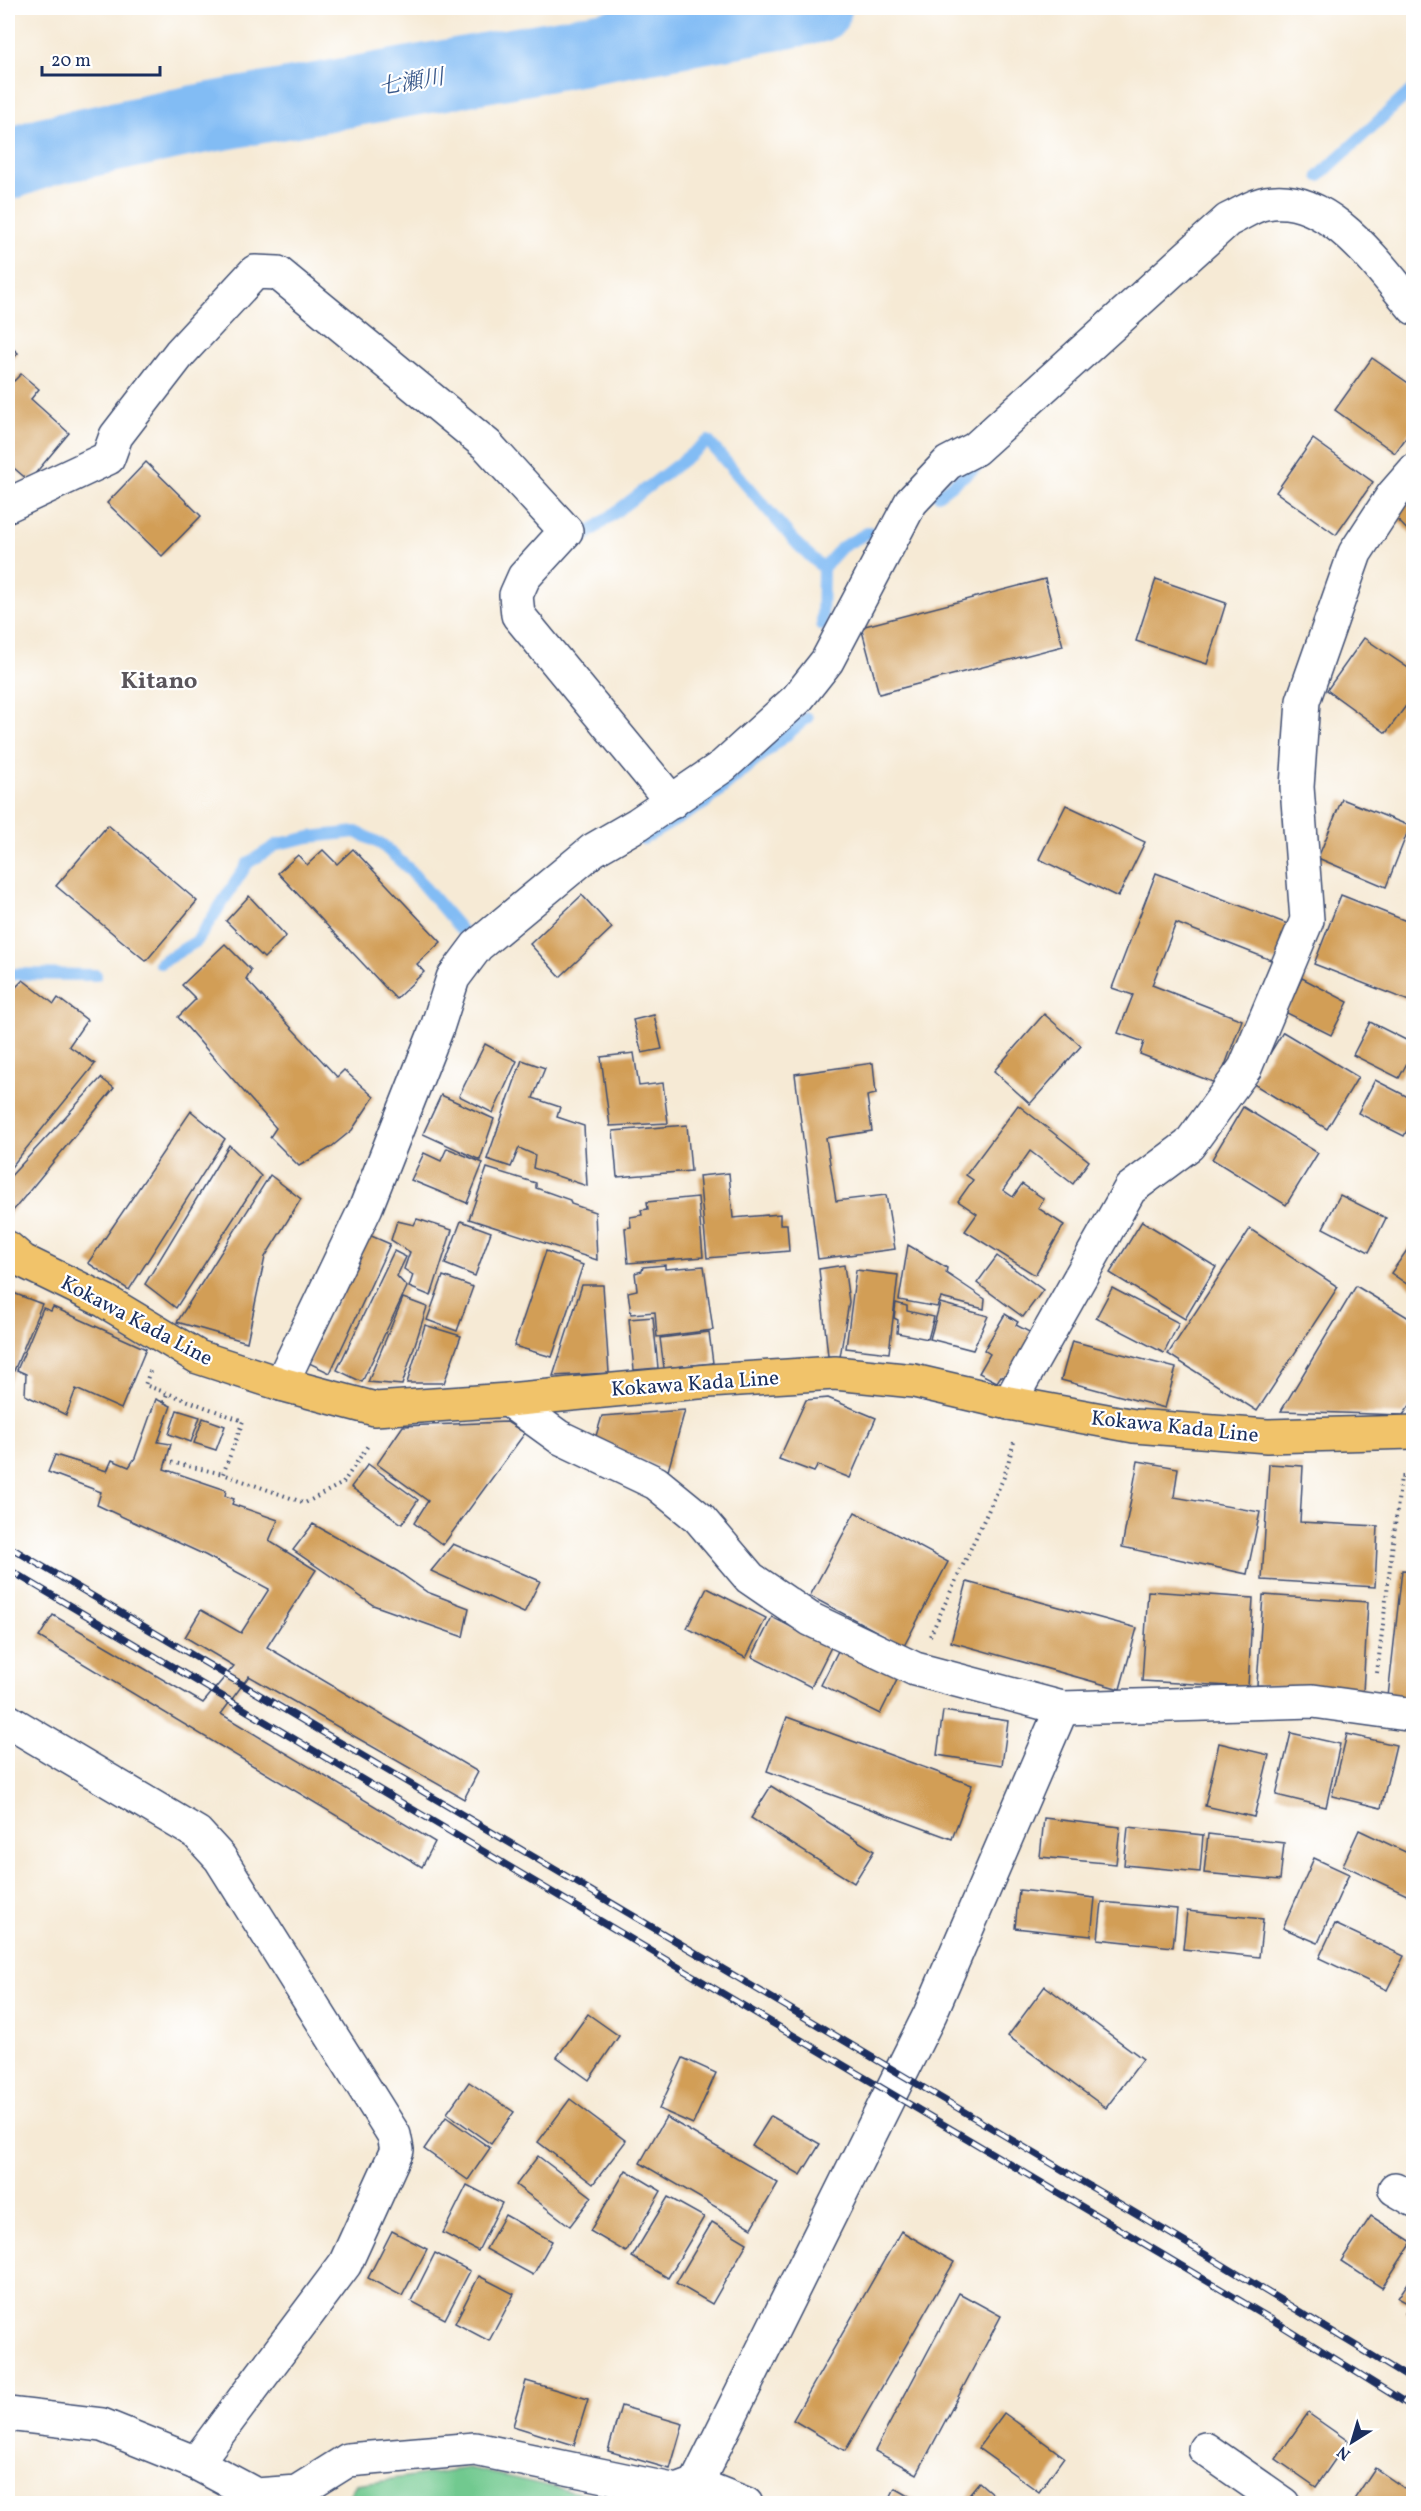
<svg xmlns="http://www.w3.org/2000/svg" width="1421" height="2511" font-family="Vollkorn,'Noto Serif JP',serif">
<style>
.green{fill:#71c98f;stroke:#467c76;stroke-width:1.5}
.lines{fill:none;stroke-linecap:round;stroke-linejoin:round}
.stream{stroke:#82bcf4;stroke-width:12}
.river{stroke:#82bcf4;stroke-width:70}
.building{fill:#d29e57}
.minor-casing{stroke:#3c4b70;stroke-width:36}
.primary-casing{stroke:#3c4b70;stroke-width:36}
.path{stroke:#3c4b70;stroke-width:4;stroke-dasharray:1.5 4.5;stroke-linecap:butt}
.minor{stroke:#fff;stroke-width:33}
.primary{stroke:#f1c36a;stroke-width:33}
.rail-casing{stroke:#1b2f5e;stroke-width:7}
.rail{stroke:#fff;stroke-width:4.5;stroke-dasharray:14;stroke-linecap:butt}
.labels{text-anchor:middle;stroke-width:4.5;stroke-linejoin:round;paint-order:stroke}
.street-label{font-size:21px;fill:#1b2f5e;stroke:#fff}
.water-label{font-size:22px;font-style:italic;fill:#3a598b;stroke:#fff}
.quarter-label{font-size:24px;font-weight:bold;fill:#5b565c;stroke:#fff}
</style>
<rect width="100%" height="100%" fill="#fff"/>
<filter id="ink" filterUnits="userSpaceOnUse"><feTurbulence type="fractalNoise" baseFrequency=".0167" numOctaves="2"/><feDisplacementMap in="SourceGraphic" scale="12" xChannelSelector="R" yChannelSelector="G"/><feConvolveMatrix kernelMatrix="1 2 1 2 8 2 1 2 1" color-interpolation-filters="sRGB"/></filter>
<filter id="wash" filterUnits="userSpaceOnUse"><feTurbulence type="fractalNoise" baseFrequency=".008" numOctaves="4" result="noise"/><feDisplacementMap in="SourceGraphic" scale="24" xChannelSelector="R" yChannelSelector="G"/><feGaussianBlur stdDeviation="1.35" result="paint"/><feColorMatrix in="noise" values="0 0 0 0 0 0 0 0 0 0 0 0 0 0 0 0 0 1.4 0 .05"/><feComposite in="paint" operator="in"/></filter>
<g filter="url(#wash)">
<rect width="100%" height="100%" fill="#f6ead5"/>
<!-- green -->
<path class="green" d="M469,2468L623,2503H345L356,2484Z"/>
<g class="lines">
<!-- stream -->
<g class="stream">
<path d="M1319,176L1414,88"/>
<path d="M938,495L988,458"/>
<path d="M569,548L708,441L798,545L823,568L842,547L869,532"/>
<path d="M822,625L823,568"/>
<path d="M643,839L705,803L807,718"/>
<path d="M160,963L197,941L248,863L278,844L310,837L356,832L381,844L409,869L462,931"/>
<path d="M8,974L96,975"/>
</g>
<!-- river -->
<path class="river" d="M8,165L47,151L195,120L817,8"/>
</g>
<g id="blocks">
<!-- building -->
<g class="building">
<path d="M8,344L18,353L8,365Z"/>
<path d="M1372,358L1414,387V427L1395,453L1335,410Z"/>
<path d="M21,374L39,389L31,399L69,433L29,481L8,463V376L14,381Z"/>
<path d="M1313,439L1373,482L1336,535L1276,492Z"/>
<path d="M146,462L201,516L162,556L107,503Z"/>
<path d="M1414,496V537L1393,515Z"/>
<path d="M1045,579L1063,646L879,694L861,627Z"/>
<path d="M1156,579L1226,603L1207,664L1136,641Z"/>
<path d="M1364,638L1414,672V695L1386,733L1327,690Z"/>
<path d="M1342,799L1410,826L1386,887L1318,858Z"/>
<path d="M1066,805L1145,842L1118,897L1039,859Z"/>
<path d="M108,825L197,901L146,961L56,886Z"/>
<path d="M353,849L441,942L417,964L424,972L396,999L278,873L298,855L307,865L323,850L337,864Z"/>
<path d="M1156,873L1290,925L1276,962L1176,923L1152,985L1242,1020L1218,1084L1140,1054L1144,1042L1118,1033L1133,995L1112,988Z"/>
<path d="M582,895L612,928L560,977L530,944Z"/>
<path d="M1341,895L1414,924V1003L1314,964Z"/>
<path d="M249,896L286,936L264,958L226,921Z"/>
<path d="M225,944L251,970L246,979L337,1077L344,1070L374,1097L352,1130L330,1148L299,1166L270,1137L276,1128L178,1017L196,999L182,985Z"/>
<path d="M1302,978L1348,1002L1331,1035L1285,1012Z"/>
<path d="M23,980L54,1004L58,998L87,1020L69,1046L95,1064L8,1171V981L16,987Z"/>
<path d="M1044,1014L1081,1046L1030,1104L994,1071Z"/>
<path d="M654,1015L662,1049L642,1053L633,1020Z"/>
<path d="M1370,1022L1414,1044V1050L1399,1078L1353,1055Z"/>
<path d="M1283,1032L1358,1077L1327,1129L1252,1083Z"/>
<path d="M485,1044L517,1061L493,1113L459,1096Z"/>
<path d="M634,1053L639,1086L663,1083L668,1123L610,1126L601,1057Z"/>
<path d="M522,1060L545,1068L533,1098L560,1107L557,1117L584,1126L587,1186L533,1168L535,1155L519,1148L511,1167L487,1159Z"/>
<path d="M873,1063L876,1094L867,1096L872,1131L826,1138L836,1201L886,1195L895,1249L818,1259L795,1074Z"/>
<path d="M101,1078L114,1088L8,1217V1179Z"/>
<path d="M1375,1080L1414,1100V1117L1404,1136L1358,1113Z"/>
<path d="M441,1095L494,1119L480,1160L423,1134Z"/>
<path d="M1018,1105L1089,1161L1073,1184L1030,1151L1003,1190L1013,1197L1022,1184L1044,1199L1038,1208L1064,1225L1035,1275L965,1231L977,1214L958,1201L973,1180L966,1175Z"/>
<path d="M1243,1107L1318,1153L1286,1205L1212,1159Z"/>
<path d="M191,1111L225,1139L129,1290L88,1263Z"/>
<path d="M687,1125L691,1171L617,1177L613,1131Z"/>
<path d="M229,1145L261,1176L176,1308L145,1284Z"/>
<path d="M447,1148L483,1163L467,1203L411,1180L424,1153L441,1161Z"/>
<path d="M487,1168L536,1183V1188L570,1200L571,1204L595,1212L597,1260L469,1219Z"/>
<path d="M729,1173L733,1218L780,1214V1224H787L789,1251L707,1258L699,1176Z"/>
<path d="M270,1175L301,1199L265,1257L247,1342L177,1322Z"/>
<path d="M1340,1195L1386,1218L1369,1252L1323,1228Z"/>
<path d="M698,1197L703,1257L628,1263L625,1228L631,1227L630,1217L642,1215L641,1210L648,1209L647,1202Z"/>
<path d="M417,1219L452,1230L431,1296L409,1287L413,1275L404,1269L410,1252L391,1240L397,1221L414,1225Z"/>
<path d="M461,1221L491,1232L475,1276L445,1264Z"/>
<path d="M1142,1221L1216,1267L1185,1319L1110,1273Z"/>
<path d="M1250,1229L1338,1287L1257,1411L1168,1354Z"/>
<path d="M369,1235L390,1244L330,1373L309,1363Z"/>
<path d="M1412,1243L1414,1244V1289L1391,1273Z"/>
<path d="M908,1245L947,1268L946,1273L985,1299L984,1309L941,1298L937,1307L899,1300Z"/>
<path d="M394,1251L406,1257L397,1276L407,1287L362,1382L337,1370Z"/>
<path d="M546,1251L583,1265L552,1357L514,1346Z"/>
<path d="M997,1256L1043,1290L1023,1317L977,1283Z"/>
<path d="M665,1265V1269L704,1266L713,1330L657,1337L655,1312L631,1314L628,1292L637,1290L635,1273L642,1271L643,1267Z"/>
<path d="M844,1265L849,1302L840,1357L828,1356L819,1269Z"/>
<path d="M856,1270L898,1275L889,1353L846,1348Z"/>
<path d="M443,1276L473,1287L457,1331L427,1320Z"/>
<path d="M582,1285H603L609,1373L553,1376Z"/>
<path d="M1356,1286L1414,1321V1400L1403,1415L1281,1411Z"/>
<path d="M1112,1288L1179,1323L1164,1353L1096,1318Z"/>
<path d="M8,1291L42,1304L8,1385Z"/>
<path d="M403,1298L427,1307L402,1385L368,1382Z"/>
<path d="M896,1303L907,1306V1311L934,1317L928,1339L897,1333L898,1320L894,1318Z"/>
<path d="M940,1303L988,1316L973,1350L930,1339Z"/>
<path d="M53,1307L146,1349L121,1409L76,1389L66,1415L25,1395L26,1374L17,1370L43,1308L51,1311Z"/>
<path d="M1005,1314L1018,1322L1016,1325L1035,1335L1010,1380L1001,1376L997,1382L979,1373L990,1354L984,1350Z"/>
<path d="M653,1317L658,1368L634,1370L629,1319Z"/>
<path d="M425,1325L461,1336L444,1383H407Z"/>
<path d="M709,1332L713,1363L664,1368L660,1338Z"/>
<path d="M1072,1341L1176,1368L1165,1408L1061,1380Z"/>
<path d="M828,1398L876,1418L850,1478L818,1465L814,1472L779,1459L806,1400Z"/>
<path d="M156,1399L171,1406L158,1442L171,1444L164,1469L226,1490L225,1496L234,1499L232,1504L278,1520L269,1541L316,1570L267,1647L478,1772L464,1799L249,1676L221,1714L435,1842L422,1867L39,1637L53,1615L203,1703L234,1666L185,1637L201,1610L241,1633L269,1589L205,1555L97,1505L101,1492L48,1472L55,1455L107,1471L112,1460L129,1467L135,1458Z"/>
<path d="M177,1410L200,1417L191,1442L169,1434Z"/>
<path d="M685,1410L668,1471L595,1439L602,1416Z"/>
<path d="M203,1418L225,1426L216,1450L194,1443Z"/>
<path d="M507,1422L525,1433L443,1545L414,1523L428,1501L377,1464L403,1426Z"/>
<path d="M1138,1461L1178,1468L1174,1497L1260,1512L1247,1574L1122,1547Z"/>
<path d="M368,1464L418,1500L402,1524L351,1487Z"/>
<path d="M1269,1464L1303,1466L1300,1522L1378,1526L1375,1587L1262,1580Z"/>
<path d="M855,1512L948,1562L904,1646L810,1596Z"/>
<path d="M313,1524L397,1571L427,1592L469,1608L463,1637L373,1605L293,1550Z"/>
<path d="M453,1544L540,1581L524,1613L431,1571Z"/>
<path d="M1402,1570L1414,1571V1700L1388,1697Z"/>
<path d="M967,1582L1137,1628L1120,1689L951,1642Z"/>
<path d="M707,1588L766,1618L746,1658L687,1628Z"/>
<path d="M1148,1591L1253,1598L1248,1687L1142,1681Z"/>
<path d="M1263,1595L1368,1602L1363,1692L1257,1685Z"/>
<path d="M772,1617L831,1647L811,1687L752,1657Z"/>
<path d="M841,1645L900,1674L880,1714L821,1685Z"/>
<path d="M943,1711L1008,1721L1002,1765L937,1755Z"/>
<path d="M787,1717L972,1785L952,1839L767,1771Z"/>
<path d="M1291,1733L1340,1744L1326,1807L1276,1795Z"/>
<path d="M1347,1734L1396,1745L1381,1808L1332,1796Z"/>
<path d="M1219,1743L1269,1755L1254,1817L1205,1806Z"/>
<path d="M771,1786L874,1851L854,1883L751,1818Z"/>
<path d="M1044,1818L1120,1827L1116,1864L1040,1857Z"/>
<path d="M1128,1827L1203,1835L1200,1872L1124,1865Z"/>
<path d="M1359,1830L1414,1856V1892L1411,1897L1343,1865Z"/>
<path d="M1208,1834L1284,1843L1280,1880L1204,1873Z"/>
<path d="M1314,1858L1349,1874L1318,1943L1283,1928Z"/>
<path d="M1019,1890L1095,1898L1091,1936L1015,1928Z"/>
<path d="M1102,1902L1177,1909L1173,1947L1098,1939Z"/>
<path d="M1187,1911L1263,1919L1259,1957L1183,1949Z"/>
<path d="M1335,1924L1404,1956L1387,1990L1319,1958Z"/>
<path d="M1045,1986L1143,2059L1106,2108L1008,2036Z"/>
<path d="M588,2014L619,2036L589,2080L557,2057Z"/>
<path d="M683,2058L716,2073L693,2124L659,2109Z"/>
<path d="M469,2082L514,2112L491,2144L447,2113Z"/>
<path d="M570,2099L626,2141L593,2184L538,2142Z"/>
<path d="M771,2116L820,2144L801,2175L752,2146Z"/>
<path d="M446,2117L490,2148L468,2180L424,2149Z"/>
<path d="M666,2117L778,2183L752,2228L640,2163Z"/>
<path d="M538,2156L592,2197L570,2226L516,2185Z"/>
<path d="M626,2170L661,2191L626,2252L590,2231Z"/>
<path d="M467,2185L502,2203L478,2251L443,2233Z"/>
<path d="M668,2197L704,2217L668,2278L632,2257Z"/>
<path d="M505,2215L552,2241L533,2275L486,2249Z"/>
<path d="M1371,2216L1412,2242L1382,2288L1341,2261Z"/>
<path d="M712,2222L747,2243L712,2304L676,2283Z"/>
<path d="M392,2231L427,2249L402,2296L368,2278Z"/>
<path d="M901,2231L954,2262L845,2451L793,2420Z"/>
<path d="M435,2253L470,2271L445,2319L411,2301Z"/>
<path d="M1414,2274V2319L1405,2313L1411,2305L1398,2298Z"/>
<path d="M479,2276L514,2294L489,2341L455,2323Z"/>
<path d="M959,2293L1001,2316L917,2474L875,2451Z"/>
<path d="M526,2381L588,2399L574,2445L513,2426Z"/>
<path d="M621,2406L683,2424L670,2469L608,2451Z"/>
<path d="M1004,2413L1064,2457L1039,2492L978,2448Z"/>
<path d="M1308,2413L1348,2441L1316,2487L1276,2459Z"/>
<path d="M1375,2468L1414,2495V2504H1351Z"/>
<path d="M979,2482L1004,2504H961Z"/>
<path d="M895,2488L923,2504H887Z"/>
</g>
</g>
</g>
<g filter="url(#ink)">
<use href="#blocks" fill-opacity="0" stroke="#3c4b70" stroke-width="1.5"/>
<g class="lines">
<!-- minor casing -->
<g class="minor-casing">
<g id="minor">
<path d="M8,505L108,458L116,436L180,353L255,272L278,273L487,445L566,531L524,577L516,595L518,615L672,802"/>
<path d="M281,1384L366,1207L437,1028L453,978L477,946L593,850L638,824L723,766L797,699L827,661L911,502L948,463L975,449L1228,220C1240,215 1253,205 1266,203C1328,191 1379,267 1414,308"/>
<path d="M508,1400L559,1437L656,1483L699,1518L750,1578L810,1619L915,1669L1062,1708L1313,1701L1414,1715"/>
<path d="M1009,1403L1130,1189L1189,1145L1245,1068L1307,920L1297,787L1303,701L1355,553L1393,495L1414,471"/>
<path d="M8,1721L197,1833L220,1858L394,2135L397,2150L345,2264L196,2463"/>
<path d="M1395,2189L1414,2200"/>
<path d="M8,2414L102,2425L196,2463L256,2495L297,2492L348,2460L475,2449L677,2491L696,2484L746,2504"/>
<path d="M1205,2449L1284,2504"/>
<path d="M696,2484L930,2014L1062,1708"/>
</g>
</g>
<!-- primary casing -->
<g class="primary-casing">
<path id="primary" d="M8,1248L23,1261L105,1301L198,1357L281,1384L375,1409L508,1400L709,1381L835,1373L914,1381L1009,1403L1134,1426L1267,1436L1414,1432"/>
</g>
<!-- path -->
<g class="path">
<path d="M150,1371L145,1385L243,1421L223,1474L305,1503L343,1483L369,1444"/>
<path d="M164,1402L167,1394"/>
<path d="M166,1461L223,1474"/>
<path d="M930,1636L1004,1477L1014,1442"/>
<path d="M1377,1673L1401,1477H1414"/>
</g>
<!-- minor -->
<use href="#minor" class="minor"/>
<!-- primary -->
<use href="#primary" class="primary"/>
<!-- rail casing -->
<g class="rail-casing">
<g id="rail">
<path d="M8,1546L1208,2256L1414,2381"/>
<path d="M8,1569L1271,2319L1414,2408"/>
</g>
</g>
<!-- rail -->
<use href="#rail" class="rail"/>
</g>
</g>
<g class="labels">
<!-- street labels -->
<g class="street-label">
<text transform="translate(137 1320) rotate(28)" y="7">Kokawa Kada Line</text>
<text transform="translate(695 1383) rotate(-4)" y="7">Kokawa Kada Line</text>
<text transform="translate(1175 1426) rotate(6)" y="7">Kokawa Kada Line</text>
</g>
<!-- water labels -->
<g class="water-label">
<text transform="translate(411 81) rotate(-10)" y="8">七瀬川</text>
</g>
<!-- quarter labels -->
<g class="quarter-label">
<text x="159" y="688">Kitano</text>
</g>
</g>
<!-- margin -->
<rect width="1421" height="2511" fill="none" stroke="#fff" stroke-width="30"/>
<!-- north arrow -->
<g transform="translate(1352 2442) rotate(217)" stroke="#ffffff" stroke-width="4.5" paint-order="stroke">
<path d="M0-4.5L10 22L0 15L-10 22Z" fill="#1b2f5e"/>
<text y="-9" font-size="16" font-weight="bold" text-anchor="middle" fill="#1b2f5e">N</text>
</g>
<!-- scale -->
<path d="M42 66v9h118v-9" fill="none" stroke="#1b2f5e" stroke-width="3"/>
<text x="51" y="66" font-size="18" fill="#1b2f5e" stroke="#ffffff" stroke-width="4.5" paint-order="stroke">20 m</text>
</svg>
